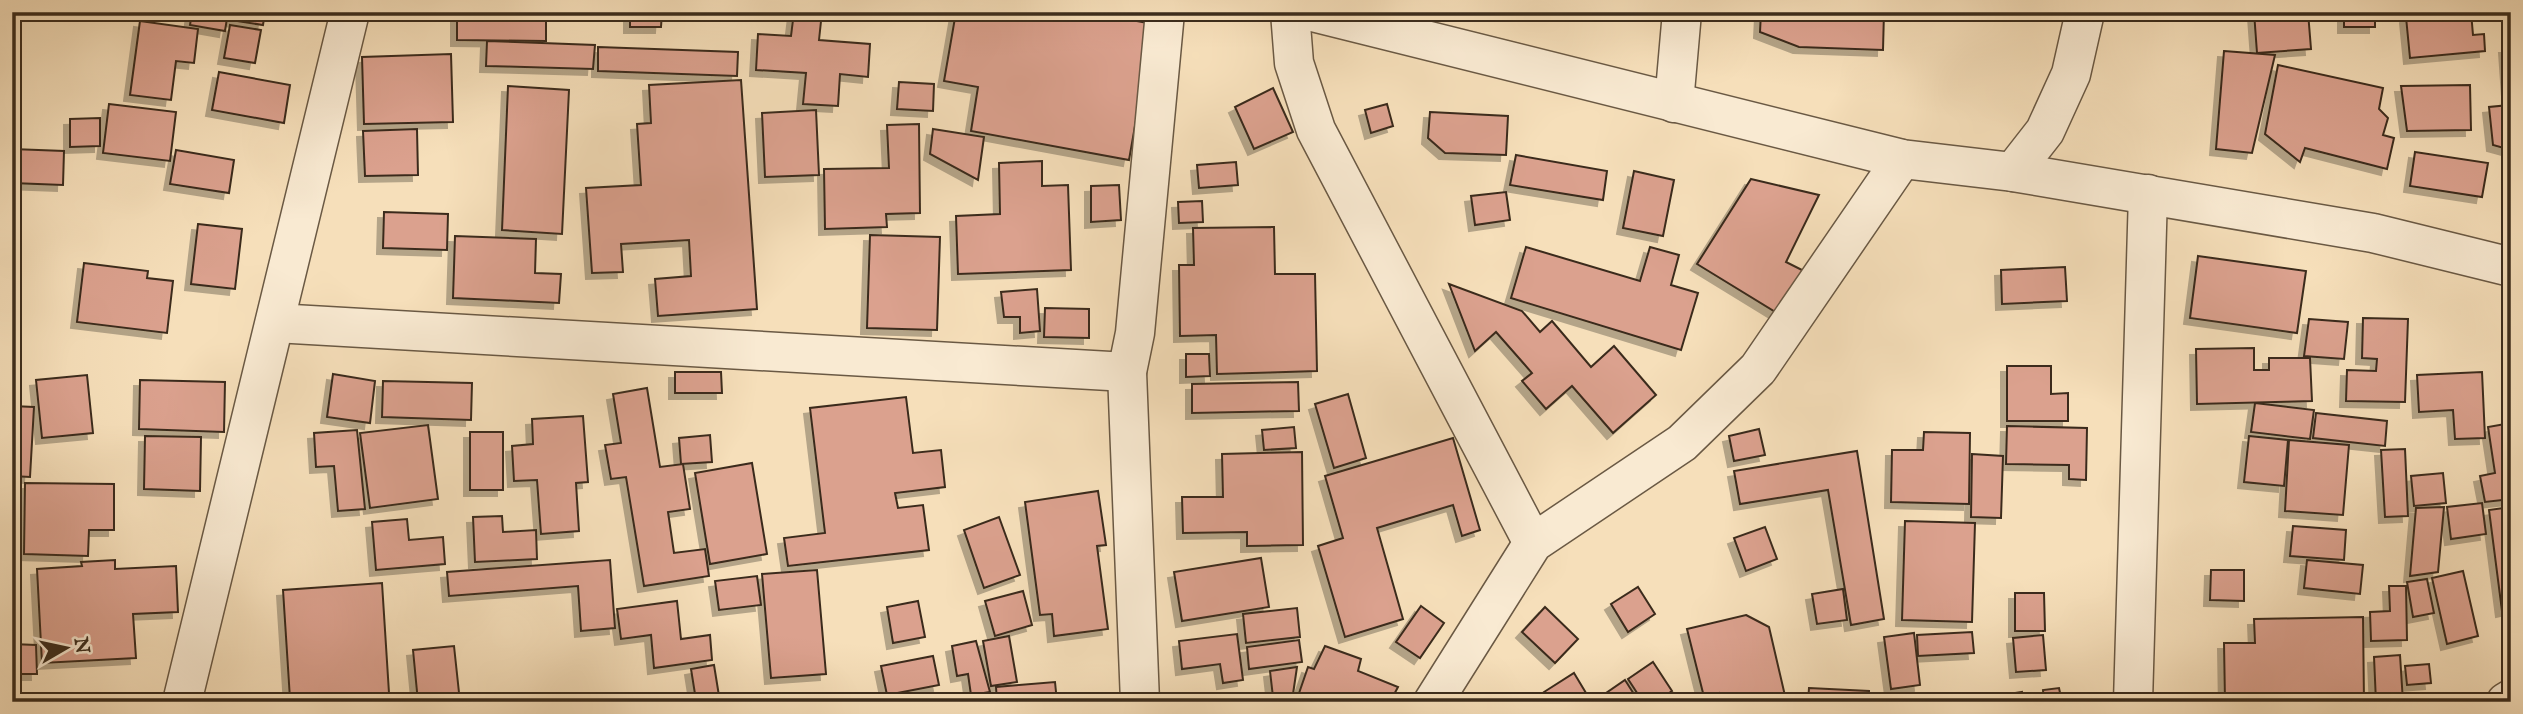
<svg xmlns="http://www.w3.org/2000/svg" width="2523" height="714" font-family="'IM FELL English',serif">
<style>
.building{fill:#dba18e;stroke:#3b2c1c;stroke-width:2;filter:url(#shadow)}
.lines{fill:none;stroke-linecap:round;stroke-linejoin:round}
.minor-casing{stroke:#6a5944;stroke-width:41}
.tertiary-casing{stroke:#6a5944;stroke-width:41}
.minor{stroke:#f9ead2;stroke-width:38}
.tertiary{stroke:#f9ead2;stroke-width:38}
</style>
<defs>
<filter id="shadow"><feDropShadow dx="-6" dy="6" stdDeviation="0" flood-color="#0004"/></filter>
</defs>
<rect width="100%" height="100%" fill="#f6dfba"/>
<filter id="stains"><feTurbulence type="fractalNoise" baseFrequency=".00286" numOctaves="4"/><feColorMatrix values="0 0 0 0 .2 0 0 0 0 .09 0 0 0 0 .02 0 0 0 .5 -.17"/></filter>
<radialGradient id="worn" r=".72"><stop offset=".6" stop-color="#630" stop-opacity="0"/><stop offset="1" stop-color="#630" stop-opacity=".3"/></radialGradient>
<!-- building -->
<g class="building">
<path d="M192,12H228L225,31L190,25Z"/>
<path d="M232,12H265L263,25L230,20Z"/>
<path d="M520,12H546V41L457,40V15L520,17Z"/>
<path d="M630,12H662L661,27H630Z"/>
<path d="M794,12H822L819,40L870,44L868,77L840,74L838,106L803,104L806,73L756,70L758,34L791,36Z"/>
<path d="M956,12H1088L1153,24L1129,160L971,131L978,87L944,81Z"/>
<path d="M1761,12H1884L1883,50L1799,47L1760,32Z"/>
<path d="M2254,12H2308L2311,49L2257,53Z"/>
<rect x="2344" y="12" width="31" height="15"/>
<path d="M2436,12H2471L2473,35L2484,34L2485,51L2410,58L2406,17Z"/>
<path d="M140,21L198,29L194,63L176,61L171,100L130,95Z"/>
<path d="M230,25L261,30L255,63L224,58Z"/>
<path d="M487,41L595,45L593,69L486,66Z"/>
<path d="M598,47L738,52L737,76L598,71Z"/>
<path d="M2505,47H2511V150L2493,145L2489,107L2509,105Z"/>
<path d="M2224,51L2275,55L2252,153L2216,149Z"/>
<path d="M451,54L453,122L364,124L362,57Z"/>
<path d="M2278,65L2383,88L2379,109L2388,118L2383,135L2394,138L2387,169L2305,148L2300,162L2265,134Z"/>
<path d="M219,72L290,85L284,123L212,110Z"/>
<path d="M741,80L757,309L658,316L655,279L691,276L689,240L621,244L623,272L592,273L586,188L641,185L637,124L651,123L649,85Z"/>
<path d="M899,82L934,84L933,111L897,109Z"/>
<path d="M2470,85L2471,130L2407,131L2401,86Z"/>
<path d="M508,86L569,90L562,234L502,230Z"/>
<path d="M1273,88L1293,132L1254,149L1235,107Z"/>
<path d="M109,104L176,112L170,161L103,153Z"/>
<path d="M1387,104L1393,126L1371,133L1365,110Z"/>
<path d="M816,110L819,175L765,177L762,113Z"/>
<path d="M1430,112L1508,116L1506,155L1445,153L1428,138Z"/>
<path d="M100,118V146L70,147V119Z"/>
<path d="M919,124L920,213L886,214L887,227L825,229L824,169L889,168L887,125Z"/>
<path d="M417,129L418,175L365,176L363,131Z"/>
<path d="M933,129L984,137L978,180L930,154Z"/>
<path d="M12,149L64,151L63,185L12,183Z"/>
<path d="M176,150L234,160L229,193L170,184Z"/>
<path d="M2415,152L2488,163L2482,197L2410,186Z"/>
<path d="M1516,155L1607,171L1603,200L1510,185Z"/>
<path d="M1042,161V186L1068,185L1071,270L958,274L956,216L1000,214L999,163Z"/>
<path d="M1236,162L1238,185L1199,188L1197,165Z"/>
<path d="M1634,171L1674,180L1663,236L1623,228Z"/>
<path d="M1751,179L1819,195L1786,262L1804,271L1782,316L1697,264Z"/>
<path d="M1119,185L1121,220L1091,222V186Z"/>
<path d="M1506,192L1510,220L1475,225L1471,196Z"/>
<path d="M1202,201L1203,222L1179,223L1178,202Z"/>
<path d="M384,212L448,214L447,250L383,248Z"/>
<path d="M198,224L242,229L235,289L191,284Z"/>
<path d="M1274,227L1275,274H1315L1317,371L1217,374L1216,335L1180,336L1179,265H1194L1193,228Z"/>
<path d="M870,235L940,237L937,330L867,328Z"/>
<path d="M455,236L536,239L535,273L561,274L559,303L453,298Z"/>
<path d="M1526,247L1640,281L1650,247L1679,255L1671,285L1698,293L1681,350L1511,298Z"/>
<path d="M2198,256L2306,271L2297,333L2190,318Z"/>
<path d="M84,263L148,271L147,278L173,281L167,333L77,322Z"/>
<path d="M2065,267L2067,301L2002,304L2001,270Z"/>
<path d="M1449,284L1522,311L1540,332L1552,321L1591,367L1614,346L1656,395L1613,433L1572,386L1546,409L1522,381L1532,373L1496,332L1475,351Z"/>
<path d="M1037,289L1040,331L1020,333V317H1004L1001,292Z"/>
<path d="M1045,308L1089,309V338L1044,337Z"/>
<path d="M2363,318L2408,319L2405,402L2346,401L2347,370L2376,371L2377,359L2362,358Z"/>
<path d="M2309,319L2348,322L2344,359L2304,356Z"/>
<path d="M2254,348V370H2269V358H2310L2312,401L2197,404L2196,349Z"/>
<path d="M1186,354H1209L1210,376L1186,377Z"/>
<path d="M2007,366H2051V394L2068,393V421H2007Z"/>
<path d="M675,372H721L722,393H675Z"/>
<path d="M2482,372L2485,438L2455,439L2453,410L2419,412L2417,375Z"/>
<path d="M333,374L375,381L370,423L327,417Z"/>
<path d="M87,375L93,433L42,438L36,380Z"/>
<path d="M140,380L225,382L224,432L139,429Z"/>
<path d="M383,381L472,383L471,420L382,417Z"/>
<path d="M1298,382L1299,411L1192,413V384Z"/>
<path d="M647,388L660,467L683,464L690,509L668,512L674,553L705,549L709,576L644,586L626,477L611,479L605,445L621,443L613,394Z"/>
<path d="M1348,394L1366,458L1334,468L1315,404Z"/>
<path d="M906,397L913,453L941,450L945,487L895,493L898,508L923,505L929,550L788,566L784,538L825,533L810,408Z"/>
<path d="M2255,403L2314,410L2310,439L2251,432Z"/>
<path d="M12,406L34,407L30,477L12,476Z"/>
<path d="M2316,413L2387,421L2385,446L2313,438Z"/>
<path d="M583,416L588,482L576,483L579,531L541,534L537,480L514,481L512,446L533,444L532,419Z"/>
<path d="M2511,423V499L2485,502L2480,476L2495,473L2488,427Z"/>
<path d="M428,425L438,499L370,508L360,433Z"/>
<path d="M2007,426L2087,428L2086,480L2069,479V465L2006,464Z"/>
<path d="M1294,427L1296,448L1264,450L1262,430Z"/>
<path d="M1759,429L1765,455L1734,461L1729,436Z"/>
<path d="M357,430L365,509L338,511L334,466L316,467L314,433Z"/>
<rect x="470" y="432" width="33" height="58"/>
<path d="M1924,432L1970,433L1969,504L1891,502L1892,450H1923Z"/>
<path d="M710,435L712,462L681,464L679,438Z"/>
<path d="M145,436L201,437L200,491L144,489Z"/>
<path d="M2249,436L2288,440L2284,486L2244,482Z"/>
<path d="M1453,438L1480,530L1462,536L1453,505L1377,528L1403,619L1345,637L1318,546L1343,538L1325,476Z"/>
<path d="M2289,440L2349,445L2343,515L2285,511Z"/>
<path d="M2405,449L2408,516L2385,517L2381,450Z"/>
<path d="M1857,451L1884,619L1851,625L1828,490L1740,504L1734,471Z"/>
<path d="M1302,452L1303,545L1247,546V532L1183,533L1182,497H1223L1222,454Z"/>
<path d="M1972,454L2003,456L2001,518L1971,517Z"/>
<path d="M752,463L767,554L710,564L695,473Z"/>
<path d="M2443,473L2446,503L2414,506L2411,476Z"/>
<path d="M25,483L114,484V530H89L88,556L24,554Z"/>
<path d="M1098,491L1106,545L1097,546L1108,629L1054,636L1052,614L1040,615L1025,502Z"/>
<path d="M2482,503L2486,534L2451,539L2447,507Z"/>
<path d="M2444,507L2438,572L2410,576L2416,508Z"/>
<path d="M2511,507V609L2502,611L2489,510Z"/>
<path d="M502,516L503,532L536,530L537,559L475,562L473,517Z"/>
<path d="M999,517L1020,575L984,588L964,530Z"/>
<path d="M407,519L409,540L443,537L445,564L376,570L372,522Z"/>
<path d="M1905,521L1975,523L1972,622L1902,620Z"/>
<path d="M2293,526L2346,530L2344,560L2290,556Z"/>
<path d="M1765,527L1777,559L1746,571L1734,538Z"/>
<path d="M1261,558L1269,607L1182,621L1174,572Z"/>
<path d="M115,560V569L176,566L178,612L133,614L136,658L42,663L37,569L82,566L81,562Z"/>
<path d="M610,560L615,628L581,631L578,586L449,596L447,572Z"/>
<path d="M2307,560L2363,565L2360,594L2304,588Z"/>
<path d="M817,570L826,674L771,678L762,574Z"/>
<path d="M2211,570H2244V601L2210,600Z"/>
<path d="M2463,571L2478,636L2447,644L2432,578Z"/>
<path d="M757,576L761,605L719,610L715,581Z"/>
<path d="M2427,579L2434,613L2413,617L2407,582Z"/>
<path d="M382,583L389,693L290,699L283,590Z"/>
<path d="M2389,586H2406L2407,640L2371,641L2370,612L2390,611Z"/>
<path d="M1638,587L1655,614L1628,632L1611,604Z"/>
<path d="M1843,589L1847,620L1817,624L1812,594Z"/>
<path d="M1023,591L1032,625L995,636L985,601Z"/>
<path d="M2015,593H2044L2045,631H2015Z"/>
<path d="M677,601L681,639L710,635L712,660L654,668L651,635L621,639L617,609Z"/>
<path d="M918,601L925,637L893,643L887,607Z"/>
<path d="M1421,606L1444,623L1420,658L1396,642Z"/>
<path d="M1545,607L1578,639L1555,663L1522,632Z"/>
<path d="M1297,608L1300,637L1246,643L1243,614Z"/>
<path d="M1746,615L1769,627L1786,700L1721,702L1719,693L1704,697L1687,629Z"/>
<path d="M2363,617L2364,702H2225L2224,643H2255L2254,619Z"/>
<path d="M1972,632L1974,653L1918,656L1917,635Z"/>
<path d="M1914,633L1920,685L1891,689L1884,637Z"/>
<path d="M1237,634L1243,680L1223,683L1220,664L1182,669L1179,641Z"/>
<path d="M2043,635L2046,670L2016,672L2013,638Z"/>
<path d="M1009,636L1017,682L991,686L983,641Z"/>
<path d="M1299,640L1302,662L1249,669L1247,647Z"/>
<path d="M976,641L990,692L971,695L968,674L957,676L952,646Z"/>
<path d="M12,644L36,645L37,674H12Z"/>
<path d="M454,646L460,702H418L413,650Z"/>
<path d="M1325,646L1361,659L1358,671L1398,687L1390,702H1296L1308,667L1314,669Z"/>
<path d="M2400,655L2403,702H2376L2374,657Z"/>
<path d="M933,656L939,685L887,695L881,666Z"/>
<path d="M1653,662L1672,691L1656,702H1643L1628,679Z"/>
<path d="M2429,664L2431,683L2407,685L2405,666Z"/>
<path d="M714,665L720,702H664V699L695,694L691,669Z"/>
<path d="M1297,667L1293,694L1273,697L1270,671Z"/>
<path d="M1574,673L1589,698L1583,702H1549L1544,692Z"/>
<path d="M1625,680L1639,702H1593Z"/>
<path d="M1055,682L1057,702H997L996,687Z"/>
<path d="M1809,688L1869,691V702H1808Z"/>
<path d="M2059,688L2062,702H2044L2043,690Z"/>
<path d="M2022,692L2023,702H1977V699Z"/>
<path d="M409,694L410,702H348Z"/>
</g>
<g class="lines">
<!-- minor casing -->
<g class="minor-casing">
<g id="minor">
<path d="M1290,12L1294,63L1316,130L1533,543"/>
<path d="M1674,103L1682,12"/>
<path d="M2013,172L2045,131L2071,74L2085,12"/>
<path d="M275,323L1127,372"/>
<path d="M182,702L350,12"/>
<path d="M1140,702L1127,372L1135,333L1165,12"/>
<path d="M1433,702L1533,543L1682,443L1758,369L1902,159"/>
<path d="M2133,702L2148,194"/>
<path d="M2506,702L2511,699"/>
</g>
</g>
<!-- tertiary casing -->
<g class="tertiary-casing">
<path id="tertiary" d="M1313,12L1902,159L2013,172L2373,233L2511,267"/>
</g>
<!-- minor -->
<use href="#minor" class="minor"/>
<!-- tertiary -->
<use href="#tertiary" class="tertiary"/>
</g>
<!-- margin -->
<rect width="2523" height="714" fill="none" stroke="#f6dfba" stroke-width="42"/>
<rect x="14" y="14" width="2495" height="686" fill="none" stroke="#3b2c1c" stroke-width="3.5"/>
<rect x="21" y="21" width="2481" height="672" fill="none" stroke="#3b2c1c" stroke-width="2"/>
<!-- north arrow -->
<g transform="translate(66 648) rotate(81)" stroke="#f9ead2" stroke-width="5" paint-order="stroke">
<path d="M0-5L12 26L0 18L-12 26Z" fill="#3b2c1c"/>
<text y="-10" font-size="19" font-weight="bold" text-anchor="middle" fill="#3b2c1c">N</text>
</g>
<rect width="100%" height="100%" filter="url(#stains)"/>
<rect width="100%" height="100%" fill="url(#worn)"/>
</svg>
